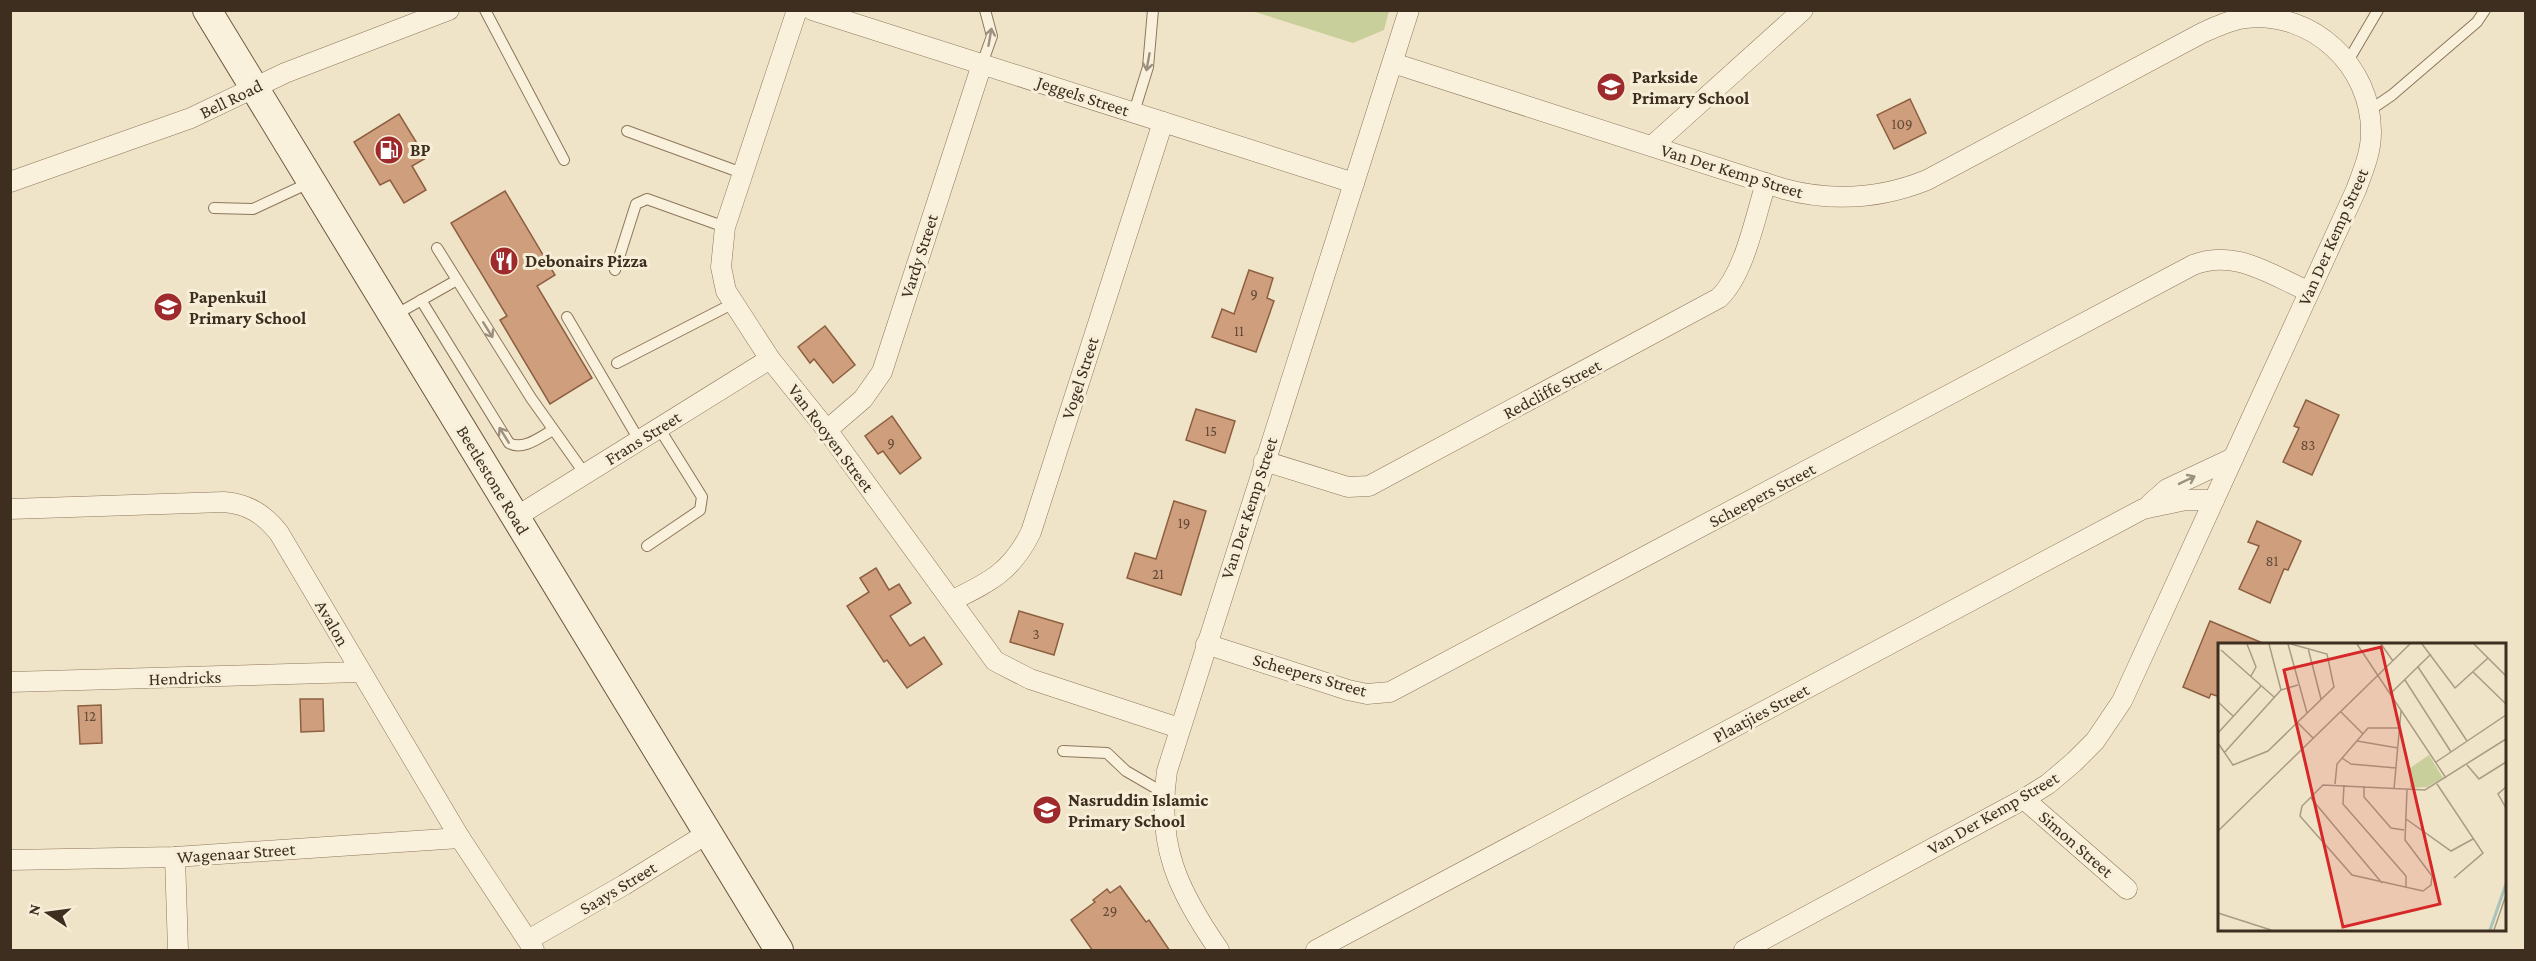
<svg xmlns="http://www.w3.org/2000/svg" width="2536" height="961" font-family="'Crimson Pro',serif">
<style>
.green{fill:#c9cf9b}
.building{fill:#cf9f7d;stroke:#8d5f41;stroke-width:1.5}
.lines{fill:none;stroke-linecap:round;stroke-linejoin:round}
.lane-casing{stroke:#8d765c;stroke-width:12}
.street-casing{stroke:#8d765c;stroke-width:21}
.secondary-casing{stroke:#6f573f;stroke-width:30}
.lane{stroke:#faf1dc;stroke-width:10}
.street{stroke:#faf1dc;stroke-width:20}
.secondary{stroke:#faf1dc;stroke-width:28}
.oneway{stroke:#9c907e}
.labels{text-anchor:middle;stroke-width:6;stroke-linejoin:round;paint-order:stroke}
.number-label{font-size:15px;fill:#624a37}
.poi-label{font-size:18px;font-weight:bold;fill:#3d2e20;stroke:#f7eed8;text-anchor:start}
.street-label{font-size:18px;fill:#3d2e20;stroke:#f7eed8}
.inset-river{fill:none;stroke:#a9c4bc;stroke-width:3}
.inset-road{fill:none;stroke:#a89b85;stroke-width:1.5}
.view{fill:#d62828;fill-opacity:0.15;stroke:#d62828;stroke-width:3}
.inset-edge{fill:none;stroke:#3d2e20;stroke-width:3}
</style>
<rect width="100%" height="100%" fill="#f0e4c8"/>
<!-- green -->
<path class="green" d="M1252,11L1389,10V11L1384,30L1353,43Z"/>
<!-- building -->
<g class="building">
<path d="M1910,99L1926,133L1894,149L1877,115Z"/>
<path d="M399,114L426,158L412,166L426,190L404,203L390,180L380,185L354,142Z"/>
<path d="M505,191L555,275L537,286L592,378L550,404L500,320L507,316L451,223Z"/>
<path d="M1249,270L1273,278L1267,298L1274,301L1256,352L1212,337L1222,309L1234,314Z"/>
<path d="M825,326L855,365L833,383L814,359L810,363L798,347Z"/>
<path d="M2306,400L2339,415L2312,475L2283,462L2299,428L2294,426Z"/>
<path d="M1196,409L1235,421L1225,453L1186,440Z"/>
<path d="M892,416L921,458L900,474L883,451L878,454L865,436Z"/>
<path d="M1174,501L1206,511L1181,595L1127,578L1135,553L1156,559Z"/>
<path d="M2257,521L2301,541L2288,570L2284,569L2270,603L2239,589L2259,546L2248,542Z"/>
<path d="M876,568L889,590L899,584L911,603L890,616L910,646L924,637L942,664L907,688L887,660L884,662L847,606L869,592L860,578Z"/>
<path d="M1019,611L1063,624L1054,655L1010,642Z"/>
<path d="M2210,621L2265,644L2220,645V697L2211,694L2209,698L2183,687Z"/>
<path d="M300,699H323L324,731L301,732Z"/>
<path d="M101,705L102,743L80,744L78,706Z"/>
<path d="M1120,886L1146,922L1149,920L1170,951H1093L1071,920L1095,902L1093,900L1107,889L1110,893Z"/>
</g>
<g class="lines">
<!-- lane casing -->
<g class="lane-casing">
<g id="lane">
<path d="M485,10L564,160"/>
<path d="M2348,61L2378,10"/>
<path d="M982,64L992,36L985,10"/>
<path d="M2370,110L2392,95L2477,22L2485,10"/>
<path d="M1134,112L1148,67L1153,10"/>
<path d="M627,131L742,173"/>
<path d="M214,208L253,209L311,182"/>
<path d="M437,248L531,398L585,474"/>
<path d="M615,270L636,204L647,199L725,227"/>
<path d="M421,300L509,443C523,451 540,437 553,430"/>
<path d="M395,315L457,280"/>
<path d="M567,317L639,440"/>
<path d="M617,363L734,303"/>
<path d="M647,546L700,510L702,497L659,428"/>
<path d="M1063,751L1107,753L1126,771L1164,793"/>
</g>
</g>
<!-- street casing -->
<g class="street-casing">
<g id="street">
<path d="M797,10L725,227L721,267L726,291L770,359L827,430L995,661L1030,679L1179,728"/>
<path d="M812,10L1354,183"/>
<path d="M1393,63L1784,189C1833,202 1880,199 1927,180L2202,33C2215,27 2230,20 2245,18C2312,10 2372,66 2371,133C2371,153 2363,171 2356,190L2133,677L2122,701L2095,741L2074,762L2048,784L2024,799L1744,950"/>
<path d="M1652,146L1803,10"/>
<path d="M10,182L191,118L285,73L449,10"/>
<path d="M827,430L863,399L882,372L982,64"/>
<path d="M1264,461L1348,487L1369,486L1719,298C1745,273 1755,217 1766,183"/>
<path d="M2150,504L2167,489L2233,458"/>
<path d="M10,509L224,502C248,504 264,514 279,533L460,838L534,950"/>
<path d="M516,517L770,359"/>
<path d="M953,600C990,582 1012,571 1031,532L1163,122"/>
<path d="M1206,644L1348,690L1367,694L1390,692L2193,265C2234,248 2271,275 2308,291"/>
<path d="M10,682L360,672"/>
<path d="M2024,799L2127,889"/>
<path d="M175,857L178,950"/>
<path d="M10,860L175,857L460,838"/>
<path d="M528,940L624,885L708,833"/>
<path d="M1219,950C1178,891 1156,845 1167,771L1409,10"/>
<path d="M1316,950L2143,509L2186,500H2214"/>
</g>
</g>
<!-- secondary casing -->
<g class="secondary-casing">
<path id="secondary" d="M207,10L779,950"/>
</g>
<!-- lane -->
<use href="#lane" class="lane"/>
<!-- street -->
<use href="#street" class="street"/>
<!-- secondary -->
<use href="#secondary" class="secondary"/>
</g>
<!-- one-way arrows -->
<defs><path id="oneway-shaft" d="M-6 0H5M1.5-3L5.5 0L1.5 3" fill="none" stroke-width="1.6" stroke-linecap="round" stroke-linejoin="round" transform="scale(1.5)"/></defs>
<g class="oneway">
<use href="#oneway-shaft" transform="translate(990 37) rotate(-80)"/>
<use href="#oneway-shaft" transform="translate(1148 62) rotate(100)"/>
<use href="#oneway-shaft" transform="translate(488 330) rotate(58)"/>
<use href="#oneway-shaft" transform="translate(504 435) rotate(-122)"/>
<use href="#oneway-shaft" transform="translate(2187 480) rotate(-26)"/>
</g>
<!-- icons -->
<defs>
<g id="school-disc" transform="scale(1.5)"><circle r="9.5" fill="#9e2a2b" stroke="#f7eed8"/><path d="M0-5L7-2L0 1L-7-2ZM-4 1L0 2.5L4 1V4Q0 6-4 4Z" fill="#fff"/></g>
<g id="fuel-disc" transform="scale(1.5)"><circle r="9.5" fill="#9e2a2b" stroke="#f7eed8"/><path d="M-5.5-6h7V0h2V4h1.3V-2.5L3-4.5l.8-.8L6-3V5H2.5V1h-1V6h-7ZM-4.2-4.7v3.2H.2V-4.7Z" fill="#fff"/></g>
<g id="restaurant-disc" transform="scale(1.5)"><circle r="9.5" fill="#9e2a2b" stroke="#f7eed8"/><path d="M-5-6h1v4h1v-4h1v4h1v-4h1v5L-1.5 .5V6h-2V.5L-5-1ZM5-6V6H3V1.5H1.5Q1.5-4 5-6Z" fill="#fff"/></g>
</defs>
<g fill-rule="evenodd">
<use href="#school-disc" x="1611" y="87"/>
<use href="#fuel-disc" x="389" y="150"/>
<use href="#restaurant-disc" x="504" y="261"/>
<use href="#school-disc" x="168" y="307"/>
<use href="#school-disc" x="1047" y="810"/>
</g>
<g class="labels">
<!-- number labels -->
<g class="number-label">
<text x="1902" y="129">109</text>
<text x="1254" y="299">9</text>
<text x="1239" y="336">11</text>
<text x="1211" y="436">15</text>
<text x="891" y="448">9</text>
<text x="2308" y="450">83</text>
<text x="1184" y="528">19</text>
<text x="2272" y="566">81</text>
<text x="1158" y="579">21</text>
<text x="1036" y="639">3</text>
<text x="90" y="721">12</text>
<text x="1110" y="916">29</text>
</g>
<!-- poi labels -->
<g class="poi-label">
<text x="1632" y="83">Parkside<tspan x="1632" dy="21">Primary School</tspan></text>
<text x="410" y="156">BP</text>
<text x="525" y="267">Debonairs Pizza</text>
<text x="189" y="303">Papenkuil<tspan x="189" dy="21">Primary School</tspan></text>
<text x="1068" y="806">Nasruddin Islamic<tspan x="1068" dy="21">Primary School</tspan></text>
</g>
<!-- street labels -->
<g class="street-label">
<text transform="translate(1083 96) rotate(18)" y="6">Jeggels Street</text>
<text transform="translate(231 99) rotate(-26)" y="6">Bell Road</text>
<text transform="translate(1732 171) rotate(17)" y="6">Van Der Kemp Street</text>
<text transform="translate(2333 237) rotate(-66)" y="6">Van Der Kemp Street</text>
<text transform="translate(919 256) rotate(-72)" y="6">Vardy Street</text>
<text transform="translate(1080 378) rotate(-72)" y="6">Vogel Street</text>
<text transform="translate(1552 389) rotate(-28)" y="6">Redcliffe Street</text>
<text transform="translate(643 438) rotate(-32)" y="6">Frans Street</text>
<text transform="translate(831 438) rotate(53)" y="6">Van Rooyen Street</text>
<text transform="translate(493 480) rotate(59)" y="6">Beetlestone Road</text>
<text transform="translate(1762 495) rotate(-28)" y="6">Scheepers Street</text>
<text transform="translate(1249 508) rotate(-72)" y="6">Van Der Kemp Street</text>
<text transform="translate(332 623) rotate(60)" y="6">Avalon</text>
<text transform="translate(1310 675) rotate(16)" y="6">Scheepers Street</text>
<text transform="translate(185 678) rotate(-2)" y="6">Hendricks</text>
<text transform="translate(1761 713) rotate(-28)" y="6">Plaatjies Street</text>
<text transform="translate(1993 813) rotate(-30)" y="6">Van Der Kemp Street</text>
<text transform="translate(2076 844) rotate(41)" y="6">Simon Street</text>
<text transform="translate(236 853) rotate(-4)" y="6">Wagenaar Street</text>
<text transform="translate(618 888) rotate(-31)" y="6">Saays Street</text>
</g>
</g>
<!-- overview -->
<g transform="translate(2218 643)">
<rect width="288" height="288" fill="#f0e4c8"/>
<path d="M211,112L225,135L209,144L192,145V125Z" fill="#c9cf9b"/>
<path class="inset-river" d="M272,287L288,241"/>
<path class="inset-road" d="M29,1L38,24L33,33M51,1L63,47M70,1L89,70M139,1L228,135M163,1L175,18M204,1L237,45L270,15M256,1L288,33M90,5L103,56M3,7L56,54M200,24L249,98M255,29L288,61M187,37L233,109M173,50L213,11M0,59L15,73M123,69L145,91M80,80L95,95M0,90L43,43M139,98L180,105M0,100L15,122L50,108L116,44L109,11L73,1M6,110L63,47L80,42M124,115L133,121L178,125M218,119L288,72M249,122L261,136L288,119M117,141L119,121L150,85H181M219,141L265,210L236,235M126,142L125,161L188,233V245M146,143V154L173,185L186,187M288,144L280,151L288,165M176,146L183,68M189,147L187,197L214,233L213,242L205,248L134,232L82,173L84,163L105,142L207,147L288,96M92,154L164,240M188,176L233,208L255,196M0,188L192,1M0,270L53,287M276,287L288,252"/>
<path class="view" d="M163,4L222,261L125,284L66,27Z"/>
<rect width="288" height="288" class="inset-edge"/>
</g>
<!-- border -->
<rect width="2536" height="961" fill="none" stroke="#3d2e20" stroke-width="24"/>
<!-- north arrow -->
<g transform="translate(48 913) rotate(283)" stroke="#f7eed8" stroke-width="4.5" paint-order="stroke">
<path d="M0-4.5L10 22L0 15L-10 22Z" fill="#3d2e20"/>
<text y="-9" font-size="16" font-weight="bold" text-anchor="middle" fill="#3d2e20">N</text>
</g>
</svg>
